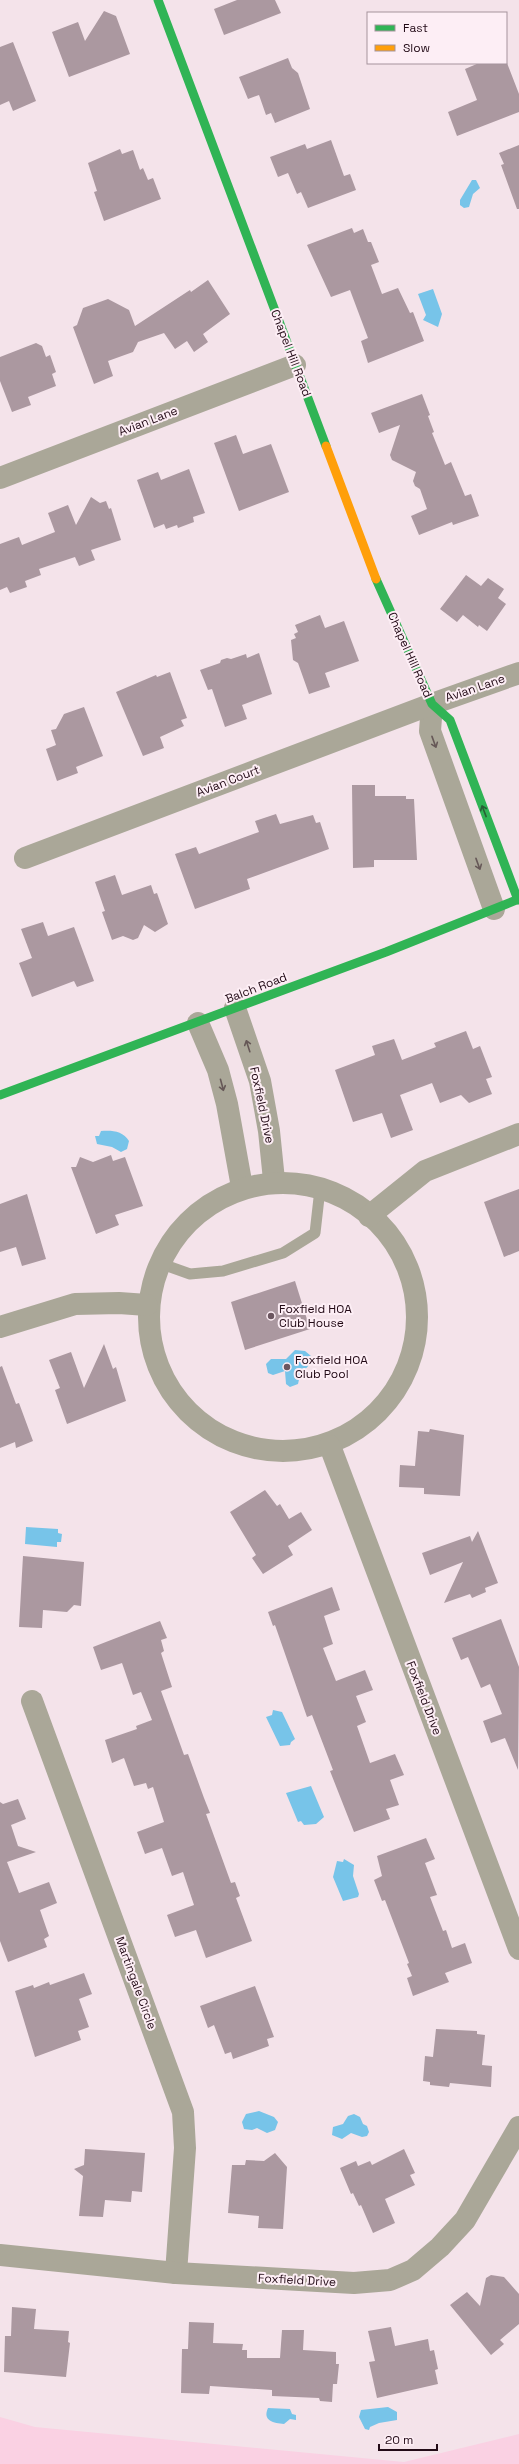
<svg xmlns="http://www.w3.org/2000/svg" width="519" height="2464" font-family="'Space Grotesk',sans-serif">
<style>
.green{fill:#fad1e3}
.water{fill:#77c4e9}
.building{fill:#ab98a0}
.lines{fill:none;stroke-linecap:round;stroke-linejoin:round}
.lane{stroke:#aaa798;stroke-width:11}
.street{stroke:#aaa798;stroke-width:22}
.fast{stroke:#30b455;stroke-width:9}
.slow{stroke:#ff9f0a;stroke-width:9}
.oneway{stroke:#665857}
.oneway2{stroke:#295f36}
.poi-dot{fill:#6c5660;stroke:#fdeef5;stroke-width:1.5}
.labels{text-anchor:middle;stroke-width:4;stroke-linejoin:round;paint-order:stroke}
.street-label{font-size:12px;fill:#220a16;stroke:#fdeef5}
.poi-label{font-size:12px;fill:#220a16;stroke:#fdeef5;text-anchor:start}
</style>
<rect width="100%" height="100%" fill="#f4e3ea"/>
<!-- green -->
<path class="green" d="M0,2417L35,2427L404,2462L519,2434V2464H0Z"/>
<!-- water -->
<g class="water">
<path d="M472,180H476L480,188L473,194L469,207L464,208L460,205V200Z"/>
<path d="M433,289L442,314L438,327L423,320L426,315L418,294Z"/>
<path d="M101,1131C112,1130 123,1131 129,1141L127,1149L121,1152L112,1147L97,1144L95,1136H99Z"/>
<path d="M295,1350L305,1351L311,1356C311,1367 305,1368 300,1375L298,1384L290,1387L286,1384L285,1371L273,1375L268,1373L266,1364L271,1359H286Z"/>
<path d="M26,1527L58,1529V1533L62,1534L61,1542H57V1547L25,1544Z"/>
<path d="M273,1710L282,1712L295,1739L291,1742L290,1745L280,1746L266,1717L272,1715Z"/>
<path d="M311,1786L324,1817L316,1824L304,1825L301,1821L298,1822L286,1793Z"/>
<path d="M344,1859L354,1865L353,1876L359,1894L358,1897L343,1901L333,1877L337,1861L343,1862Z"/>
<path d="M259,2111L274,2117L278,2122L275,2130L267,2133L257,2128L252,2130L244,2129L242,2122L246,2114Z"/>
<path d="M354,2114L360,2117L363,2124L367,2126L369,2132L367,2136L362,2137L351,2133L342,2139L332,2135L333,2127L343,2124L348,2116Z"/>
<path d="M388,2407L397,2412V2420L379,2423L370,2427L369,2430L365,2429L359,2417L361,2410Z"/>
<path d="M268,2408L290,2409L292,2414L296,2415V2420L290,2419L284,2424C274,2423 262,2421 268,2408Z"/>
</g>
<!-- building -->
<g class="building">
<path d="M237,0H275L281,13L224,35L214,9Z"/>
<path d="M104,11L116,16L130,54L69,77L52,32L78,22L85,41Z"/>
<path d="M13,42L36,101L13,111L9,101L0,105V47Z"/>
<path d="M288,58L292,68L298,73L310,109L275,123L271,113L266,115L259,95L248,99L239,77Z"/>
<path d="M479,63H507L519,94V112L457,136L448,112L477,100L465,69Z"/>
<path d="M331,140L344,176L350,174L356,190L308,208L301,192L297,194L288,173L278,177L270,157L305,144L307,149Z"/>
<path d="M519,145V209H517L501,165L504,164L499,153Z"/>
<path d="M120,149L122,154L133,150L140,170L143,168L148,180L153,178L161,199L104,221L94,192L97,191L88,163Z"/>
<path d="M352,228L354,233L363,229L368,242H371L379,262L371,265L382,294L398,288L410,313L413,312L424,341L368,363L361,341L368,338L350,290L331,297L307,245Z"/>
<path d="M208,280L230,314L203,334L208,342L194,352L187,341L175,349L164,333L138,342L133,352L108,361L113,376L94,384L73,327L77,325L83,308L108,299L129,310L135,326L190,290L191,292Z"/>
<path d="M36,343L42,346L46,357L50,355L56,372L52,374L56,386L28,397L31,405L12,412L0,381V357Z"/>
<path d="M422,394L430,415L428,416L434,432L432,433L445,465L451,462L465,496L471,494L479,516L453,525L452,522L419,535L411,516L427,509L420,489L415,486L413,481L416,472L392,460L390,455L400,425L379,433L371,413Z"/>
<path d="M236,435L243,454L271,444L289,492L239,511L214,443Z"/>
<path d="M189,469L205,513L193,517L194,522L178,528L177,525L166,529L164,524L154,528L137,480L158,472L161,480Z"/>
<path d="M91,497L100,503L106,501L109,509L111,508L121,540L91,550L95,560L79,566L75,557L39,569L41,575L25,581L27,587L10,593L7,587L0,590V544L19,537L22,545L55,532L48,513L68,505L76,525Z"/>
<path d="M466,575L481,586L488,578L504,589L498,598L506,604L487,631L479,625L478,627L463,615L457,622L440,609Z"/>
<path d="M320,615L325,628L344,621L359,661L325,673L330,687L309,694L298,663L293,660L291,640L296,638L294,634L298,632L295,625Z"/>
<path d="M259,653L272,694L242,705L247,719L225,727L212,689L208,690L200,670L220,663L221,660L227,658L231,659L246,654L247,658Z"/>
<path d="M170,672L187,718L181,720L184,726L160,737L164,748L143,756L116,692L156,675L157,677Z"/>
<path d="M84,707L103,756L76,767L78,773L57,781L46,749L56,745L51,730L56,729L64,714Z"/>
<path d="M352,785H375V796H406V799H414L417,860H374V867L353,868Z"/>
<path d="M276,814L280,824L313,815L316,823L320,822L329,849L247,879L250,889L195,909L175,854L196,847L199,854L259,832L255,821Z"/>
<path d="M115,875L122,895L151,885L154,894L157,893L168,924L155,932L144,925L138,938L133,940L123,936L112,940L102,912L105,911L95,882Z"/>
<path d="M43,922L48,936L74,927L94,981L77,987L74,981L32,997L19,963L32,958L21,929Z"/>
<path d="M466,1031L473,1049L480,1046L492,1077L486,1079L492,1094L469,1103L461,1095L440,1103L432,1083L400,1095L413,1130L391,1138L382,1113L353,1122L335,1070L375,1055L372,1046L394,1039L402,1060L436,1047L434,1043Z"/>
<path d="M111,1155L113,1161L125,1157L143,1206L115,1215L119,1225L96,1234L71,1167H76L80,1157L93,1162Z"/>
<path d="M519,1189V1251L504,1257L484,1202Z"/>
<path d="M27,1194L46,1259L22,1266L16,1247L0,1252V1204Z"/>
<path d="M295,1281L310,1329L245,1350L231,1302Z"/>
<path d="M104,1344L113,1369L116,1367L126,1401L67,1424L55,1390L60,1388L49,1360L71,1352L84,1388Z"/>
<path d="M2,1366L16,1404L19,1403L33,1441L16,1448L15,1442L0,1448V1367Z"/>
<path d="M430,1429L464,1435L460,1496L424,1494V1488L399,1487L400,1465L415,1466L418,1431L429,1432Z"/>
<path d="M265,1490L277,1506L280,1504L289,1519L301,1512L312,1530L288,1546L293,1555L263,1574L252,1558L256,1555L230,1512Z"/>
<path d="M478,1531L498,1583L485,1588L486,1592L472,1598L470,1594L444,1603L463,1562L430,1575L422,1553L470,1536L472,1542Z"/>
<path d="M23,1556L84,1562L81,1606L74,1605L67,1612L43,1610L42,1628L19,1627Z"/>
<path d="M332,1587L340,1610L324,1616L333,1644L323,1648L336,1681L365,1670L373,1690L356,1696L366,1722L357,1726L370,1763L395,1754L404,1775L390,1780L399,1805L386,1809L390,1819L354,1832L330,1771L333,1770L312,1715L307,1717L275,1625L273,1626L268,1612Z"/>
<path d="M501,1619L519,1667L518,1770L505,1738L491,1743L483,1721L502,1714L490,1684L481,1688L468,1657L461,1660L452,1638Z"/>
<path d="M160,1621L167,1638L161,1640L164,1651L161,1653L172,1687L161,1691L184,1755L188,1754L204,1798L210,1813L206,1814L231,1883L235,1882L240,1896L236,1898L252,1941L206,1958L196,1930L175,1937L167,1915L194,1905L183,1872L172,1876L162,1848L145,1854L137,1832L164,1822L153,1787L148,1789L146,1783L134,1786L124,1758L112,1763L105,1740L137,1729L136,1726L152,1720L141,1692L133,1695L122,1663L101,1670L93,1647Z"/>
<path d="M18,1799L26,1819L11,1825L18,1846L36,1852L7,1862L19,1893L49,1882L57,1903L40,1910L49,1936L44,1939L47,1947L8,1962L0,1941V1802L3,1804Z"/>
<path d="M426,1838L435,1859L425,1863L437,1895L430,1897L443,1931L446,1930L452,1948L465,1943L472,1963L445,1973L449,1982L413,1996L407,1978L412,1976L407,1964L409,1963L385,1900L382,1901L374,1880L382,1876L377,1856Z"/>
<path d="M84,1973L92,1994L79,1999L89,2027L78,2031L81,2040L35,2057L15,1991L33,1985L34,1988L49,1982L50,1985Z"/>
<path d="M255,1986L274,2037L267,2039L269,2046L233,2059L231,2052L225,2054L214,2025L208,2028L200,2006Z"/>
<path d="M436,2029L477,2031V2034L485,2035L482,2065L492,2066L491,2087L450,2083L449,2087L430,2085V2082L423,2081L425,2056L433,2057Z"/>
<path d="M85,2149L145,2153L142,2192L132,2191L131,2202L105,2200L103,2217L79,2216L83,2176L74,2169L84,2165Z"/>
<path d="M404,2149L415,2173L410,2175L415,2185L385,2199L395,2223L373,2233L361,2205L359,2206L353,2193L351,2194L340,2168L356,2161L358,2166L370,2161L372,2165Z"/>
<path d="M275,2153L287,2167L283,2229L258,2228L259,2216L228,2213L232,2165H245L246,2160L264,2161Z"/>
<path d="M491,2275L504,2277L519,2294V2324L500,2340L504,2344L491,2355L450,2305L467,2292L480,2306L486,2278Z"/>
<path d="M12,2307L36,2309L34,2329L69,2331L68,2342L70,2343L66,2377L4,2372L5,2336H11Z"/>
<path d="M189,2322L214,2323L213,2343L243,2344L242,2350H247V2358H280L282,2330H304L303,2350L336,2352V2364H339L337,2384H333L332,2402L320,2401L319,2398L272,2396V2390L210,2386L209,2394L181,2393L182,2349H188Z"/>
<path d="M391,2327L395,2346L428,2339L430,2351L434,2350L438,2369L435,2370L438,2384L377,2398L369,2362L375,2361L368,2331Z"/>
</g>
<g class="lines">
<!-- lane -->
<path class="lane" d="M159,1263L190,1274L223,1271L283,1253L315,1233L320,1189"/>
<!-- street -->
<g class="street">
<path d="M0,478L295,365"/>
<path d="M432,704L430,731L494,909"/>
<path d="M25,858L432,704L519,673"/>
<path d="M235,1008L260,1081L269,1131L274,1180"/>
<path d="M198,1023L218,1070L227,1104L242,1187"/>
<circle cx="283" cy="1317" r="134"/>
<path d="M369,1216L425,1171L519,1134"/>
<path d="M0,1327L75,1304L119,1303L147,1305"/>
<path d="M330,1446L519,1949"/>
<path d="M32,1701L183,2112L185,2148L176,2273"/>
<path d="M0,2255L176,2273L354,2283L390,2280L413,2270L440,2247L465,2220L519,2127"/>
</g>
<!-- fast -->
<g class="fast">
<path d="M158,0L326,446"/>
<path d="M376,579L432,704L450,720L518,900"/>
<path d="M0,1095L386,952L519,899"/>
</g>
<!-- slow -->
<path class="slow" d="M326,446L376,579"/>
</g>
<!-- one-way arrows -->
<defs><path id="oneway-shaft" d="M-6 0H5M1.5-3L5.5 0L1.5 3" fill="none" stroke-width="1.6" stroke-linecap="round" stroke-linejoin="round"/></defs>
<g class="oneway">
<use href="#oneway-shaft" transform="translate(434 742) rotate(70)"/>
<use href="#oneway-shaft" transform="translate(478 864) rotate(70)"/>
<use href="#oneway-shaft" transform="translate(248 1046) rotate(-108)"/>
<use href="#oneway-shaft" transform="translate(222 1085) rotate(75)"/>
</g>
<use class="oneway2" href="#oneway-shaft" transform="translate(484 811) rotate(-111)"/>
<!-- markers -->
<g class="poi-dot">
<circle cx="271" cy="1316" r="4"/>
<circle cx="287" cy="1367" r="4"/>
</g>
<g class="labels">
<!-- street labels -->
<g class="street-label">
<text transform="translate(291 353) rotate(69)" y="4">Chapel Hill Road</text>
<text transform="translate(148 421) rotate(-21)" y="4">Avian Lane</text>
<text transform="translate(410 655) rotate(66)" y="4">Chapel Hill Road</text>
<text transform="translate(475 688) rotate(-19)" y="4">Avian Lane</text>
<text transform="translate(228 781) rotate(-21)" y="4">Avian Court</text>
<text transform="translate(256 988) rotate(-21)" y="4">Balch Road</text>
<text transform="translate(262 1105) rotate(78)" y="4">Foxfield Drive</text>
<text transform="translate(424 1698) rotate(69)" y="4">Foxfield Drive</text>
<text transform="translate(136 1983) rotate(70)" y="4">Martingale Circle</text>
<text transform="translate(297 2280) rotate(3)" y="4">Foxfield Drive</text>
</g>
<!-- poi labels -->
<g class="poi-label">
<text x="279" y="1313">Foxfield HOA<tspan x="279" dy="14">Club House</tspan></text>
<text x="295" y="1364">Foxfield HOA<tspan x="295" dy="14">Club Pool</tspan></text>
</g>
</g>
<!-- legend -->
<rect x="367" y="12" width="140" height="52" fill="#fdeef5" stroke="#a5939c"/>
<rect x="375" y="25" width="20" height="6" fill="#30b455" stroke="#a5939c"/>
<text x="403" y="32" font-size="12" fill="#220a16">Fast</text>
<rect x="375" y="45" width="20" height="6" fill="#ff9f0a" stroke="#a5939c"/>
<text x="403" y="52" font-size="12" fill="#220a16">Slow</text>
<!-- scale -->
<path d="M379 2444v6h58v-6" fill="none" stroke="#220a16" stroke-width="2"/>
<text x="385" y="2444" font-size="12" fill="#220a16" stroke="#fdeef5" stroke-width="3" paint-order="stroke">20 m</text>
</svg>
